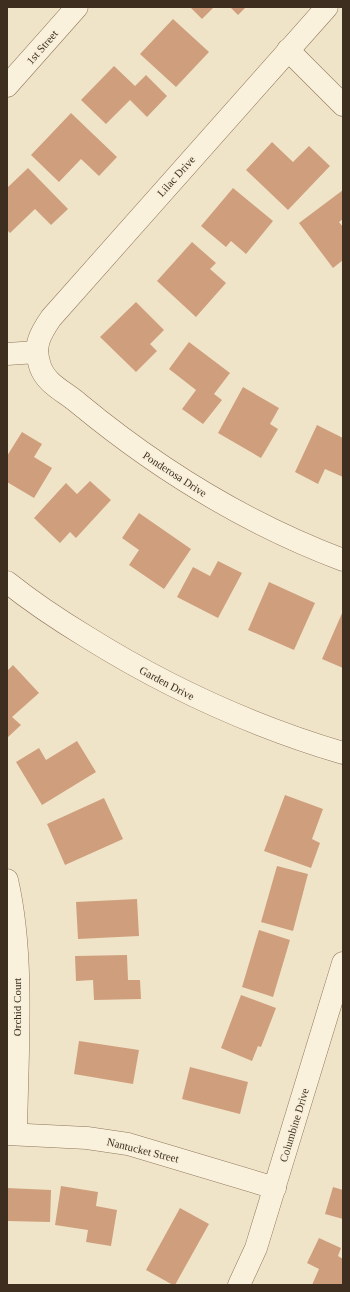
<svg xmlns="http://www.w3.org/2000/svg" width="350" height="1292" font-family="'Times New Roman',serif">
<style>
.building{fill:#cf9f7d}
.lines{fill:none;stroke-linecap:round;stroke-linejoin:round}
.minor-casing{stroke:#8d765c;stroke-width:23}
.minor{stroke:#faf1dc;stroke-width:22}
.labels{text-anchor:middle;stroke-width:3;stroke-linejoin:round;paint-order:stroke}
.street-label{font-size:11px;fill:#3d2e20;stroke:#f7eed8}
</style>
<rect width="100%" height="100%" fill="#f0e4c8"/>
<!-- building -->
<g class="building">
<path d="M190,7H214L202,19Z"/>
<path d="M230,7H246L238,15Z"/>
<path d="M173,19L209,52L176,87L140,54Z"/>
<path d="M114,66L135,86L146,75L167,96L147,117L130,100L106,124L81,100Z"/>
<path d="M71,113L117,157L99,176L81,159L59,182L31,155Z"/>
<path d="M272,142L293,162L309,146L330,166L288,210L246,170Z"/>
<path d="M28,168L68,209L51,225L35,209L10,233L7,230V188Z"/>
<path d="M233,188L273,221L246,254L231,241L226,247L201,226Z"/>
<path d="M343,190V219L339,222L343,227V260L333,268L299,223Z"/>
<path d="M192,242L216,263L210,269L226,283L196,317L157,281Z"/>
<path d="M136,302L164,330L150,344L157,351L136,372L100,337Z"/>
<path d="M189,342L230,373L214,394L222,400L203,424L182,409L196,390L169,369Z"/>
<path d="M243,387L279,408L270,424L278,429L261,458L218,433Z"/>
<path d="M317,425L343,438V477L325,469L318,484L295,472Z"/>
<path d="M22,432L42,444L34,457L52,468L34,498L7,482V456Z"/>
<path d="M90,481L111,500L76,538L70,532L60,543L34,518L66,483L77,494Z"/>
<path d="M139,513L191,549L164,589L129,565L139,550L122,538Z"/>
<path d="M218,561L242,573L218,618L177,597L193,567L210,576Z"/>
<path d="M269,582L315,603L294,650L248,630Z"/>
<path d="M343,611V668L322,659Z"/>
<path d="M13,665L39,693L12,717L21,725L7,738V671Z"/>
<path d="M77,741L96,772L42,805L16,762L39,748L46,760Z"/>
<path d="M285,795L323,809L312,839L320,843L311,868L264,851Z"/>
<path d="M104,798L123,839L65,865L47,824Z"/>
<path d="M277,866L308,874L293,931L261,922Z"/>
<path d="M137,899L139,936L78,939L76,902Z"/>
<path d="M259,930L290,940L273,997L242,987Z"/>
<path d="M127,955L128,980H140L141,999L94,1000L93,980L76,981L75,956Z"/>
<path d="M241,995L276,1008L261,1047L258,1046L252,1061L221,1048Z"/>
<path d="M79,1041L139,1050L133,1084L74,1074Z"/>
<path d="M190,1067L248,1082L240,1114L182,1099Z"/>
<path d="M61,1186L98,1192L96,1206L117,1210L111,1246L86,1242L88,1230L55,1225Z"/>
<path d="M333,1187L343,1190V1219L325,1214Z"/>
<path d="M7,1188L51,1190L50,1222L7,1221Z"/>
<path d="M180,1208L209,1224L175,1285H173L146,1270Z"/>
<path d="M319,1238L341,1248L338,1256L343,1259V1285H312L319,1269L307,1263Z"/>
</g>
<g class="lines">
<!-- minor casing -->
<g class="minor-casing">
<g id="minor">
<path d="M327,7L51,318C40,334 33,346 40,366C46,384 64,391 78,403C159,470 245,523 343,560"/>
<path d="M288,50L343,105"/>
<path d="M7,86L77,7"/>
<path d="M7,354L37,352"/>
<path d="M7,582C32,602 59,620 87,637C167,687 252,726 343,753"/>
<path d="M7,880C25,958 17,1053 16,1134"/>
<path d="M7,1134L87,1138L128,1144L275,1188"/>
<path d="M239,1285L256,1248L343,963"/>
</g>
</g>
<!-- minor -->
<use href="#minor" class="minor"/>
</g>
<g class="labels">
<!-- street labels -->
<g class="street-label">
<text transform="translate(42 47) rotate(-49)" y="4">1st Street</text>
<text transform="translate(176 176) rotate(-48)" y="4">Lilac Drive</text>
<text transform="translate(175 474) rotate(33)" y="4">Ponderosa Drive</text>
<text transform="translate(167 683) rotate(28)" y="4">Garden Drive</text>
<text transform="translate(17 1007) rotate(-90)" y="4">Orchid Court</text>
<text transform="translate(294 1125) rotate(-73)" y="4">Columbine Drive</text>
<text transform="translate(143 1150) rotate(14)" y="4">Nantucket Street</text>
</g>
</g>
<!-- border -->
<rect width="350" height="1292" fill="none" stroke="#3d2e20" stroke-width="16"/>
</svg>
